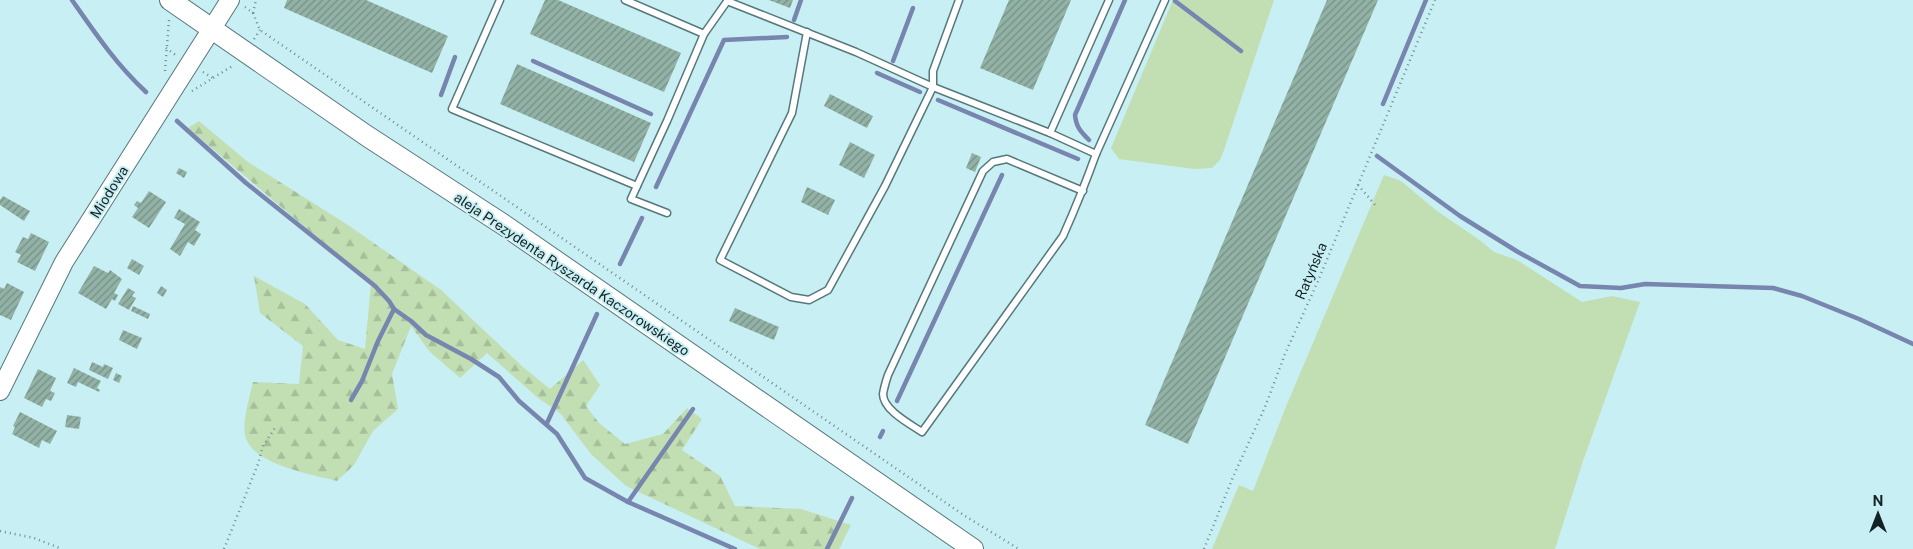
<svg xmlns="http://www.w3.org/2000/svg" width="1913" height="549" font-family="'Public Sans',sans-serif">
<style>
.green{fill:#c1dfb3}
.forest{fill:url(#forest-firs)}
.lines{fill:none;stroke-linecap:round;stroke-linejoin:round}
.stream{stroke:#7785af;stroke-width:4.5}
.building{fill:url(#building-hatch)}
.lane-casing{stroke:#56787c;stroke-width:9}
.secondary-casing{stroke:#56787c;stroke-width:20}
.primary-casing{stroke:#56787c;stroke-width:22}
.path{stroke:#718c8f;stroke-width:2.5;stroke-dasharray:1 4;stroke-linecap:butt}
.lane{stroke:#fff;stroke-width:6}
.secondary{stroke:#fff;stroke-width:18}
.primary{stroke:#fff;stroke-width:20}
.labels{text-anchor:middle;stroke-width:4;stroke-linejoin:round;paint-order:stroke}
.street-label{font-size:14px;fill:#132224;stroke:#c8eff3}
</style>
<defs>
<pattern id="forest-firs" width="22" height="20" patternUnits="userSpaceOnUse" patternTransform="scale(1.25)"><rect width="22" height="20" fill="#c1dfb3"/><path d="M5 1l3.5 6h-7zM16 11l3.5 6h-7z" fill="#a5bf9a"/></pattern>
<pattern id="building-hatch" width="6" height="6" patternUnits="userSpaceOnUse" patternTransform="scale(1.25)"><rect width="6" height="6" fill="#92b2a6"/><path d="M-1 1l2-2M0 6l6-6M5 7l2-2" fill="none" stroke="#769087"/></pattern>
</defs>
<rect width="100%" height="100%" fill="#c8eff3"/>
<!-- green -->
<g class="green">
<path d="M1173,0H1274L1224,150L1220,160L1212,168L1194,169L1119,159L1111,148Z"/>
<path d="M1384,175L1401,181L1437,211L1481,241L1494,252L1517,260L1582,302L1612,296L1640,302L1583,461L1555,549H1212L1239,485L1253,491L1285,409Z"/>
</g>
<!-- forest -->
<path class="forest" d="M199,121L248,162L345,223L441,290L523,367L550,389L583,360L600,385L586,406L599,423L625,444L663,434L687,408L702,419L682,450L720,476L735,506L801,509L851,525L839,549H760L626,486L591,454L560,413L538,398L487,353L460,378L429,351L411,326L392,374L398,409L373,431L354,465L337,481C312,474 251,465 245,435C242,422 250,395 253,382L299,384L303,346L260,313L254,276L305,304L338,340L365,349L371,283L188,128Z"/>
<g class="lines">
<!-- stream -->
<g class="stream">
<path d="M72,0C95,33 116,64 146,92"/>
<path d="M1175,1L1241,51"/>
<path d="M794,20L801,0"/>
<path d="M533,61L651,114"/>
<path d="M893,61L913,8"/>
<path d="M877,73L920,92"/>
<path d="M441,95L455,57"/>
<path d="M938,100L1078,159"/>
<path d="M1383,104L1426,0"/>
<path d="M177,121L246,183L375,286L389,301L394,309L411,321L426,335L471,359L499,377L519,401L557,434L585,478L628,502L735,549"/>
<path d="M1089,140C1081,132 1076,127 1075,115L1125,0"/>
<path d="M1377,156L1460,216L1518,252L1580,286L1621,288L1645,284L1773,288L1802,296L1859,319L1913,344"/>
<path d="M656,187L724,40L787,37"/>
<path d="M620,264L642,218"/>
<path d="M351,400L362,381L378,341L394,309"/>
<path d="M897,401L1002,175"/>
<path d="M547,423L597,314"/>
<path d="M880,437L883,431"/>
<path d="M628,502L693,409"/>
<path d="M827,549L852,498"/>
</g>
</g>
<!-- building -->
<g class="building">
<path d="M287,0H366L448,36L432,73L284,8Z"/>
<path d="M545,0H558L681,53L664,92L530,34Z"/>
<path d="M769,0H793L790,8Z"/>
<path d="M1009,0H1071L1033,90L980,68Z"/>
<path d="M1327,0H1378L1188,444L1145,425Z"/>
<path d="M517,64L651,123L634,162L500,104Z"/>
<path d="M830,94L873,116L867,128L824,106Z"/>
<path d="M850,142L875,155L864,178L839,165Z"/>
<path d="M972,153L981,157L975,172L966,168Z"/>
<path d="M179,168L187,172L184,178L176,173Z"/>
<path d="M807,187L835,200L828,215L801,202Z"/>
<path d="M149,191L166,202L149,228L132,217L138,208L134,205L137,201L141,203Z"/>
<path d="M3,196L30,211L24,221L0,205V200Z"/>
<path d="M179,209L200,222L195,230L201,234L194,246L188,242L180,256L170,249L185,224L174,218Z"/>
<path d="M31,233L49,242L35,271L17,262L21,255L15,252L23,237L28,239Z"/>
<path d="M132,259L144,266L139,275L127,268Z"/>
<path d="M94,266L108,273L110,270L122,279L114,293L118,295L115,301L112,299L106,309L78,293Z"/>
<path d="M7,283L24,292L11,320L0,315V287L4,289Z"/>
<path d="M161,286L167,290L163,297L157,293Z"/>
<path d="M128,288L135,292L132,296L136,298L129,310L118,304Z"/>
<path d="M133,306L150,314L148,319L131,311Z"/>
<path d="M735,308L779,327L774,340L729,321Z"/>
<path d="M123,330L142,338L137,349L119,340Z"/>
<path d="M92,362L103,367L104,364L113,368L108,379L89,370Z"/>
<path d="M74,368L101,381L97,388L100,390L99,392L78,382L76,387L67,383Z"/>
<path d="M38,369L56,378L50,391L55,393L51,401L46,399L42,407L24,398Z"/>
<path d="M116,373L122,376L119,383L113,380Z"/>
<path d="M20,412L57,431L50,444L42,440L39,448L12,434L15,427L13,426Z"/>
<path d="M67,415L81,417L79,429L65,427Z"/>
</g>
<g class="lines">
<!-- lane casing -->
<g class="lane-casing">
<g id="lane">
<path d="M500,0L452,109L637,186"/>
<path d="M625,0L704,34"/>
<path d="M727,1L856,52L933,87L1050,133L1096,154L1165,0"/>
<path d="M807,32L792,113L720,260L791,297L809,300L828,290L885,186L933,87V71L959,0"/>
<path d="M1050,133L1109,0"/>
<path d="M1083,191L1007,159L993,162L983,171L888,375C886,381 884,388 883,394C883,410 910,424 922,432L1063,236C1075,209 1086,182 1096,154"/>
<path d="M667,213L631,199L667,121L704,34L728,0"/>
</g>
</g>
<!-- secondary casing -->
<g class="secondary-casing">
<path id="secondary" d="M0,391L64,262L230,0"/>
</g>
<!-- primary casing -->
<g class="primary-casing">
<path id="primary" d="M170,0L367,136L504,225L973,549"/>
</g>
<!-- path -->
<g class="path">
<path d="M245,7L253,13L260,30L965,516L1019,549"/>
<path d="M253,13L256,0"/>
<path d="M254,39L260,30"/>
<path d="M166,48L177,56"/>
<path d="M165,71L169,20"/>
<path d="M203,72L213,78"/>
<path d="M192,91L234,65"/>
<path d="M1358,185L1376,206"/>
<path d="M0,531L34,538L62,549"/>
<path d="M224,549L258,464L263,446L275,428"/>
<path d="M1204,549L1233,477L1265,407L1285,354L1318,281L1435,0"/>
</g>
<!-- lane -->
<use href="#lane" class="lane"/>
<!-- secondary -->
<use href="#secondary" class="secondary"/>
<!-- primary -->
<use href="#primary" class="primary"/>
</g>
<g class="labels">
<!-- street labels -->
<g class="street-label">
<text transform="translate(109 192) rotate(-58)" y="5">Miodowa</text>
<text transform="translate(1311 271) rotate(-67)" y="5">Ratyńska</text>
<text transform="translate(572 274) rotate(34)" y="5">aleja Prezydenta Ryszarda Kaczorowskiego</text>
</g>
</g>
<!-- north arrow -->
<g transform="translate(1878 514)" stroke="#c8eff3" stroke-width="4" paint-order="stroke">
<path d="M0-4L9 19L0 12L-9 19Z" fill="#132224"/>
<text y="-8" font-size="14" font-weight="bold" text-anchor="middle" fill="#132224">N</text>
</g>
</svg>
